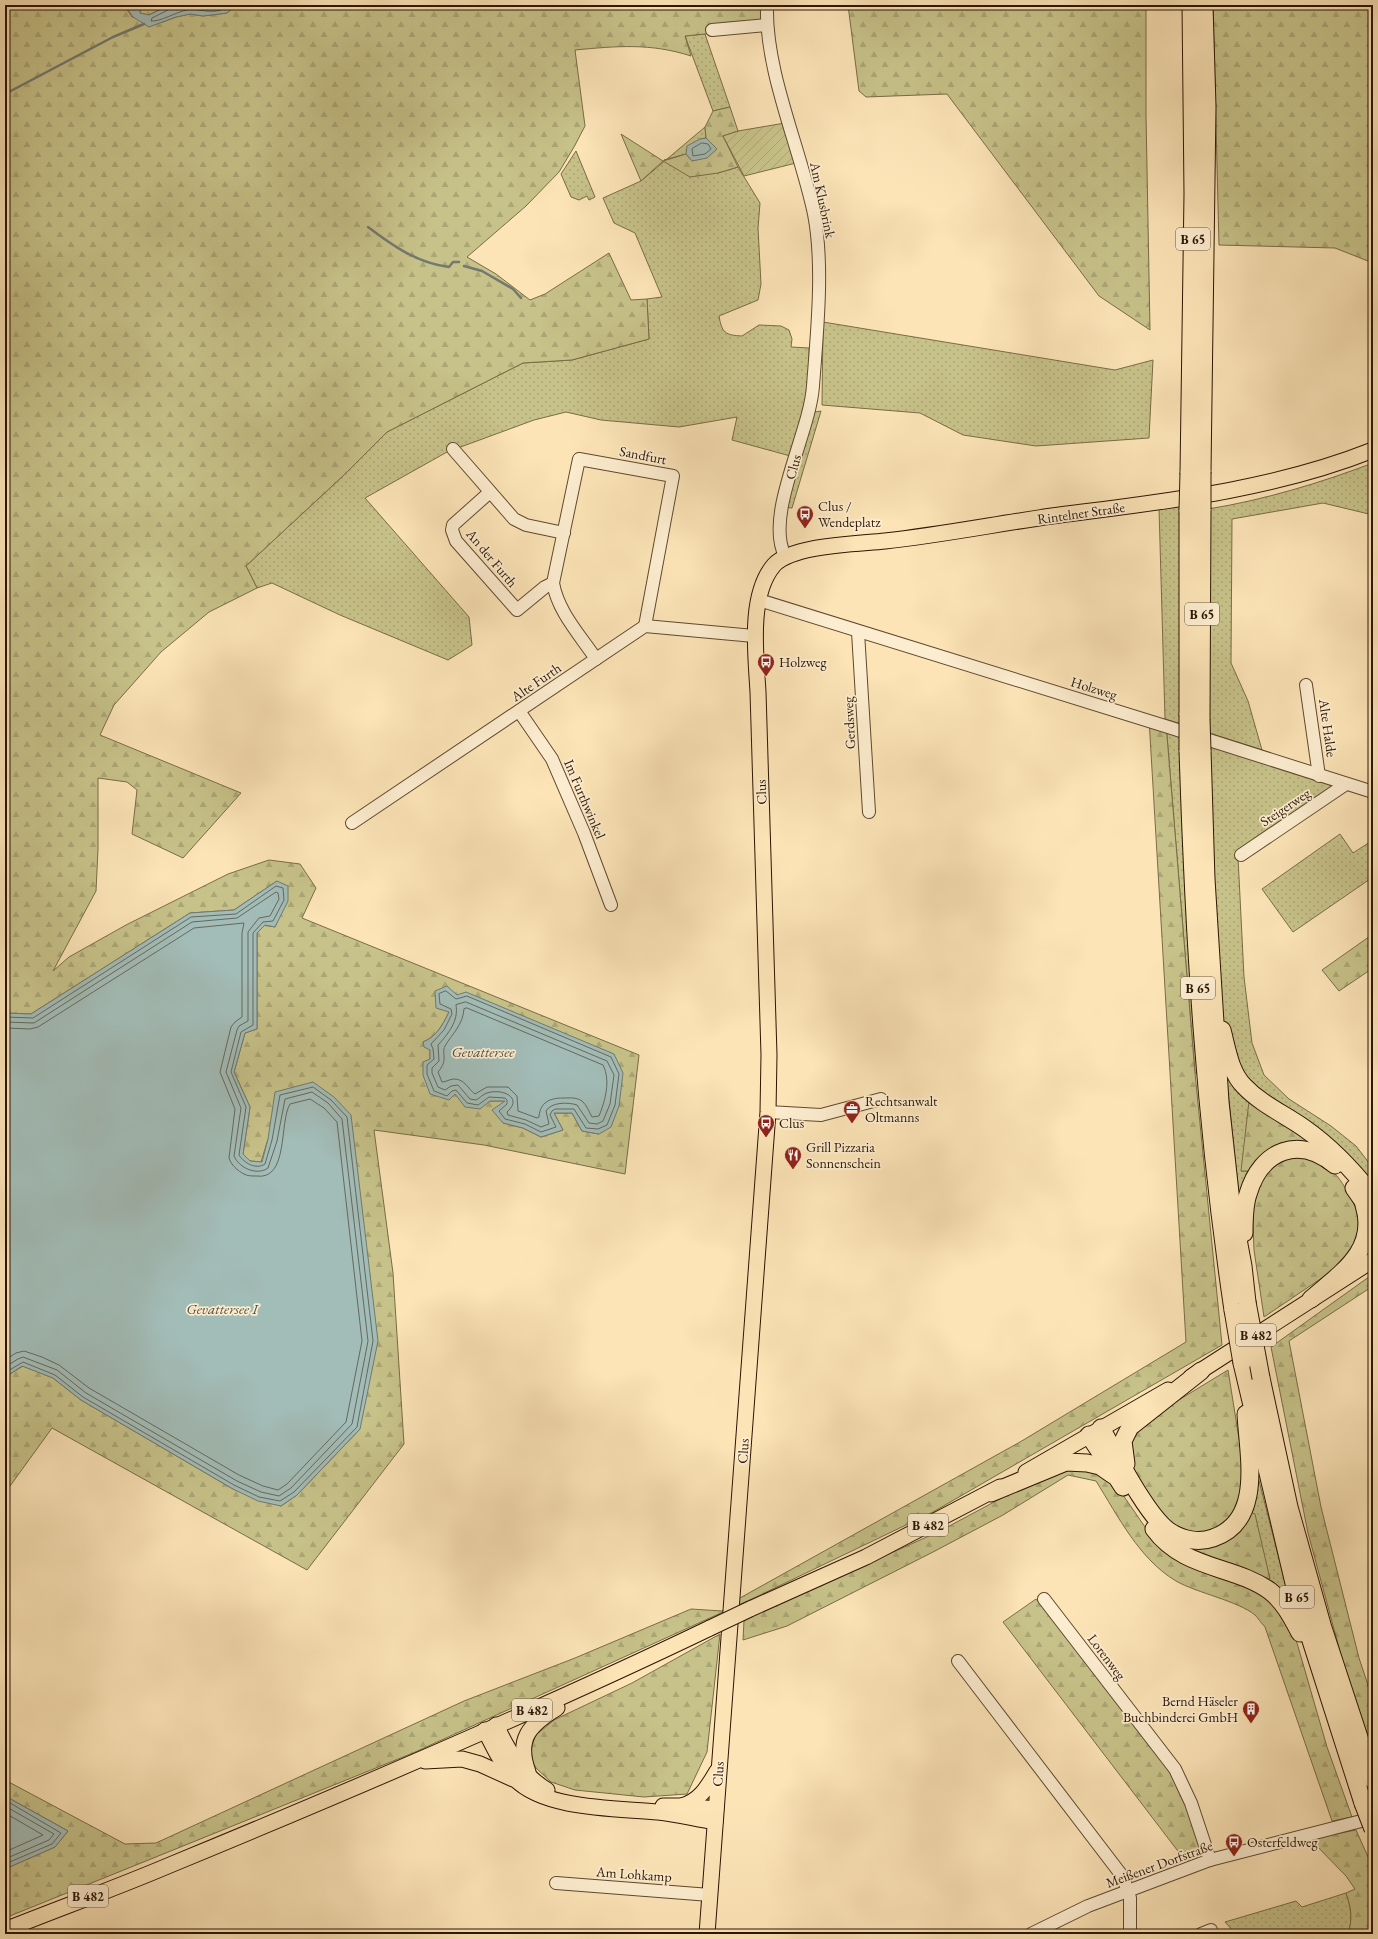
<svg xmlns="http://www.w3.org/2000/svg" width="1378" height="1939" font-family="'EB Garamond',serif">
<style>
.grass{fill:url(#grass-dots);stroke:#796c46}
.forest{fill:url(#forest-firs);stroke:#796c46;fill-rule:evenodd}
.garden{fill:url(#garden-furrows);stroke:#796c46}
.water{fill:#a2bcb7;stroke:#72796f}
.lines{fill:none;stroke-linecap:round;stroke-linejoin:round}
.shore{stroke:#66685c;stroke-width:1}
.stream{stroke:#72796f;stroke-width:2.5}
.minor-casing{stroke:#5f492f;stroke-width:14}
.major-casing{stroke:#2b1502;stroke-width:17}
.highway-casing{stroke:#2b1502;stroke-width:19}
.minor{stroke:#fdedd0;stroke-width:12}
.major{stroke:#fce4b7;stroke-width:15}
.highway{stroke:#fce4b7;stroke-width:17}
.major-bridge-casing{stroke:#2b1502;stroke-width:17;stroke-linecap:butt}
.highway-bridge-casing{stroke:#2b1502;stroke-width:19;stroke-linecap:butt}
.major-bridge{stroke:#fce4b7;stroke-width:15}
.highway-bridge{stroke:#fce4b7;stroke-width:17}
.labels{text-anchor:middle;stroke-width:3.5;stroke-linejoin:round;paint-order:stroke}
.shield{fill:#fdedd0;stroke:#6a5640;stroke-width:1}
.shield-label{font-size:13px;font-weight:bold;fill:#2b1502}
.street-label{font-size:14px;fill:#2b1502;stroke:#fdedd0}
.poi-label{font-size:14px;fill:#2b1502;stroke:#fdedd0;text-anchor:start}
.water-label{font-size:15px;font-style:italic;fill:#554f41;stroke:#fdedd0}
</style>
<defs>
<pattern id="grass-dots" width="8" height="8" patternUnits="userSpaceOnUse"><rect width="8" height="8" fill="#c7c289"/><path d="M2 2h.1M6 6h.1" fill="none" stroke="#aba675" stroke-width="1.8" stroke-linecap="round"/></pattern>
<pattern id="forest-firs" width="22" height="20" patternUnits="userSpaceOnUse"><rect width="22" height="20" fill="#c7c289"/><path d="M5 1l3.5 6h-7zM16 11l3.5 6h-7z" fill="#aba675"/></pattern>
<pattern id="garden-furrows" width="10" height="10" patternUnits="userSpaceOnUse"><rect width="10" height="10" fill="#c7c289"/><path d="M-1 1l2-2M0 10L10 0M9 11l2-2" fill="none" stroke="#aba675"/></pattern>
</defs>
<rect width="100%" height="100%" fill="#fce4b7"/>
<filter id="stains"><feTurbulence type="fractalNoise" baseFrequency=".005" numOctaves="4"/><feColorMatrix values="0 0 0 0 .2 0 0 0 0 .09 0 0 0 0 .02 0 0 0 .5 -.17"/></filter>
<radialGradient id="worn" r=".72"><stop offset=".6" stop-color="#630" stop-opacity="0"/><stop offset="1" stop-color="#630" stop-opacity=".3"/></radialGradient>
<!-- grass -->
<g class="grass">
<path d="M705,34L730,107L713,111L685,36Z"/>
<path d="M705,127L706,138L700,139L686,154L664,160L718,173L738,167L760,203L758,228L761,284L758,300L719,316C722,333 725,335 742,336L759,325L781,326L789,330L792,339L791,347L809,348V413L821,411L792,508L782,507L794,457L732,440L737,417L679,427L601,420L566,412L534,420L447,452L365,498L469,617L472,645L448,660L340,615L272,583L257,588L246,566L344,475L387,432L523,363L572,360L649,339L647,299L662,297L635,233L614,223L603,198L641,181Z"/>
<path d="M576,151L595,197L589,200L587,196L579,200L571,197L561,174Z"/>
<path d="M823,322L1115,370L1153,360L1149,438L1036,446L963,435L920,413L822,405Z"/>
<path d="M1373,463V515L1323,503L1232,519L1231,663L1248,701L1262,750L1209,733L1208,509C1264,500 1320,483 1373,463Z"/>
<path d="M1181,505V724L1165,719L1159,508Z"/>
<path d="M1166,724L1346,783L1238,857L1244,977L1252,1043L1264,1075L1289,1099L1331,1126L1356,1146L1373,1168V1185L1339,1147L1241,1171H1252L1240,1206L1226,1071L1195,1073Z"/>
<path d="M1340,834L1353,853L1373,840V877L1293,932L1262,889Z"/>
<path d="M1255,1465L1291,1606L1244,1570L1270,1578L1250,1512Z"/>
<path d="M1346,1893C1351,1907 1353,1919 1348,1934H1236L1225,1922L1296,1901L1302,1907Z"/>
</g>
<!-- forest -->
<g class="forest">
<path d="M5,5H129L126,8L132,17L163,22L176,17L190,14L203,16L227,13L236,5H764V28L685,36L691,56C651,43 617,46 575,50L585,126L574,147L559,172L526,206L467,257L496,274L530,300L545,294L609,253L631,300L647,299L649,339L572,360L523,363L387,432L344,475L246,566L257,588L209,612L161,652L114,705L100,735L241,793L183,858L132,834L137,790L127,782L98,778V849L96,891L53,971L69,957L126,925L228,874L269,860L300,864L316,888L302,918L639,1055L625,1174L484,1145L374,1130L393,1273L404,1444L307,1570L52,1428L5,1493V1382L10,1374L23,1366L53,1378L81,1400L233,1489L281,1506L297,1495L360,1429L268,1139L261,1162L250,1161L243,1154L250,1107L234,1072L245,1033L257,1029V933L265,925L275,927L278,920L277,881L234,910L190,913L31,1014L5,1013ZM449,1012L599,1134L582,1131L572,1113H554L563,1130L541,1137L523,1128L503,1123L506,1101H490L455,1093L430,1059V1050L423,1042C437,1036 442,1026 449,1012Z"/>
<path d="M144,5H170L148,15L140,13V8Z"/>
<path d="M848,5H1146V114L1150,330L1099,296L947,94L866,97L859,91Z"/>
<path d="M1213,5H1373V263L1335,248L1219,245Z"/>
<path d="M730,107L738,131L723,136L738,167L718,173L690,177L663,161L641,181L621,134L663,161L686,154L692,161L717,149L706,138L705,127L713,111Z"/>
<path d="M1149,719L1166,724L1195,1073L1222,1345L933,1512L756,1597L413,1753L5,1918V1869L55,1847L68,1831L5,1796V1780L125,1844L156,1843L464,1701L575,1658L691,1609L722,1611L731,1603L1020,1442L1186,1342Z"/>
<path d="M1373,934V968L1339,991L1322,970Z"/>
<path d="M1249,1101L1269,1116L1323,1150L1310,1146L1252,1171H1241Z"/>
<path d="M1299,1155C1306,1158 1317,1159 1323,1163C1343,1176 1355,1206 1364,1227L1353,1257L1264,1317L1254,1250L1252,1194L1276,1162Z"/>
<path d="M1373,1274V1286L1289,1341L1321,1507L1359,1658L1373,1700V1755L1354,1703L1308,1533L1271,1347Z"/>
<path d="M1228,1370L1245,1476L1238,1509L1226,1525L1196,1535L1181,1531L1157,1512L1131,1465L1128,1441L1141,1423Z"/>
<path d="M1093,1467L1114,1482L1145,1527L1162,1547L1250,1587L1264,1595L1279,1609L1297,1643L1327,1747L1352,1817L1332,1821L1265,1627C1261,1623 1258,1618 1255,1615C1238,1601 1197,1593 1176,1581C1139,1559 1118,1516 1096,1481L1068,1475L1003,1515L935,1551L787,1626L743,1640L744,1621L760,1612L940,1531L1052,1471Z"/>
<path d="M1250,1512L1255,1514L1270,1579L1196,1556L1184,1543Z"/>
<path d="M1036,1599L1171,1772L1188,1805L1201,1848L1196,1861L1187,1863L1003,1622Z"/>
<path d="M720,1634L707,1752L687,1794L644,1797L575,1790L551,1782L537,1769L533,1764L530,1749L536,1735L554,1720L632,1683Z"/>
<path d="M1356,1830L1373,1868V1934H1348C1353,1919 1351,1907 1346,1893L1355,1889L1346,1876L1310,1839Z"/>
</g>
<!-- garden -->
<path class="garden" d="M785,123L796,163L744,176L723,136L738,131Z"/>
<!-- water -->
<g class="water">
<path d="M129,5H144L140,8V13L149,15L170,5H236L227,13L203,16L190,14L176,17L149,27L133,17L126,7Z"/>
<path d="M706,138L717,149L707,158L692,161L686,154L687,146L700,139Z"/>
<path d="M277,881L288,886V901L275,927L265,925L257,933V1029L245,1033L234,1072L250,1107L243,1154L250,1161L262,1162L268,1139L275,1092L313,1082L334,1097L351,1115L378,1341L360,1429L297,1495L281,1506L258,1501L233,1489L81,1400L53,1378L22,1366L10,1374L5,1382V1013L31,1014L190,913L234,910Z"/>
<path d="M447,986L457,995L466,992L614,1054L623,1073L619,1106L611,1127L599,1134L582,1131L572,1113H554L563,1130L541,1137L523,1128L503,1123L492,1110L505,1101H490L480,1109L465,1107L455,1094L449,1100L430,1094L423,1075V1062L430,1059V1050L424,1047L423,1042C437,1036 442,1026 449,1012L436,1008L435,991Z"/>
<path d="M5,1796L68,1831L55,1847L5,1869Z"/>
</g>
<g class="lines">
<!-- shore -->
<g class="shore">
<path d="M170,5L168,10L152,18L151,21C160,22 176,12 187,10C202,8 215,17 230,5"/>
<path d="M702,143L708,144L711,149L705,154L693,156L692,149Z"/>
<path d="M446,991L456,999L467,996L611,1057L619,1074L615,1105L607,1125L598,1129L586,1128L574,1109H555L552,1111L550,1115L556,1127L541,1132L525,1124L505,1119L499,1111L507,1104V1100L505,1098L489,1097L478,1105L467,1103L456,1090L452,1091L447,1096L434,1091L427,1074V1065L434,1059L433,1049L431,1044L444,1030L452,1014L451,1009L440,1004L439,994Z"/>
<path d="M466,1002L607,1061L614,1075L610,1104L603,1121L597,1124L589,1123L577,1105C568,1102 551,1102 546,1111L549,1124L541,1127L526,1120L508,1115L507,1112C524,1097 501,1088 487,1093C483,1094 480,1098 476,1100L470,1099L458,1085L451,1086L445,1090L438,1087L432,1073V1068L439,1061L438,1045C448,1034 459,1021 456,1005Z"/>
<path d="M467,1008L603,1065C611,1081 605,1101 599,1116L592,1117C589,1112 587,1105 582,1101C576,1097 570,1098 563,1098C550,1098 540,1102 539,1117L537,1118L518,1111L517,1096L508,1087H487L475,1094C468,1089 465,1079 454,1079C450,1079 446,1082 442,1082L438,1072C449,1059 441,1054 445,1046C452,1034 463,1025 464,1009Z"/>
<path d="M5,1017L33,1018L191,917L236,914L276,886L283,888L284,900L273,921L263,922L253,933V1025L241,1032L231,1072L246,1107L239,1155C244,1163 256,1170 265,1164L272,1140L280,1095L313,1087L331,1100L347,1117L373,1341L357,1427L294,1492L280,1501L259,1497L234,1485L83,1397L55,1375L23,1362L8,1371L5,1375"/>
<path d="M5,1022L34,1023L192,922L237,918L276,892L278,893L279,899L270,916L259,918L248,932V1021L239,1026L237,1030L226,1072L241,1108L234,1156C239,1168 257,1176 268,1168L277,1141L285,1099L312,1092L328,1103L342,1119L368,1341L352,1424L291,1488L279,1496L261,1492L237,1481L86,1393L57,1370L23,1357L18,1359L5,1367"/>
<path d="M5,1028L30,1029L38,1027L194,928L244,923L242,933V1017L235,1022L231,1027L220,1072L235,1109L229,1158C231,1165 238,1171 244,1174C247,1176 252,1176 256,1176C289,1181 279,1122 290,1104L310,1099L324,1108L337,1122L362,1341L346,1422L287,1484L278,1490L263,1486L239,1475L89,1388L59,1365L42,1357L24,1351L16,1353L5,1360"/>
<path d="M5,1800L61,1833L52,1844L5,1864"/>
<path d="M5,1806L54,1834L49,1840L5,1859"/>
<path d="M5,1813L43,1835L5,1852"/>
</g>
<!-- stream -->
<g class="stream">
<path d="M5,94L113,37L144,24"/>
<path d="M368,227C393,246 417,263 449,267L453,262H459"/>
<path d="M464,266L482,271L513,289L521,298"/>
</g>
<!-- minor casing -->
<g class="minor-casing">
<g id="minor">
<path d="M767,5C765,72 800,147 814,214C824,265 817,333 813,386C810,433 764,515 785,556"/>
<path d="M712,30L766,25"/>
<path d="M453,449L514,519L526,525L564,533"/>
<path d="M490,492L453,525L452,530L456,541L517,610L545,587L553,583"/>
<path d="M759,600L1165,726L1373,792"/>
<path d="M858,632L869,812"/>
<path d="M596,659C580,635 558,612 553,583L579,459L673,476L645,626"/>
<path d="M1306,685L1319,776"/>
<path d="M519,711L552,759L584,833L611,905"/>
<path d="M352,823L645,626L754,636"/>
<path d="M1241,855L1346,784"/>
<path d="M768,1112L821,1115L881,1099"/>
<path d="M1044,1599L1175,1769L1191,1803L1210,1860"/>
<path d="M958,1661L1123,1877L1130,1898V1934"/>
<path d="M556,1883L710,1895"/>
<path d="M1031,1934L1088,1906L1210,1860L1373,1818"/>
<path d="M1201,1934L1211,1930"/>
</g>
</g>
<!-- major casing -->
<g class="major-casing">
<g id="major">
<path d="M1191,1377L1373,1260"/>
<path d="M1026,1472L1168,1390"/>
<path d="M750,1609L866,1557L1000,1487"/>
<path d="M496,1725C508,1751 522,1775 547,1790"/>
<path d="M485,1730C494,1748 502,1765 515,1779C545,1810 618,1808 658,1812C677,1814 696,1819 715,1822"/>
<path d="M425,1761L462,1759L480,1764L513,1779"/>
<path d="M528,1772C516,1739 529,1725 557,1708"/>
<path d="M663,1806H682L716,1809"/>
<path d="M682,1806C701,1800 708,1786 717,1771"/>
<path d="M5,1930C60,1908 116,1888 170,1865C352,1790 533,1713 710,1628"/>
<path d="M707,1934L768,1112L769,1055L758,692C756,656 748,595 774,565C793,545 857,544 885,541C941,535 996,524 1052,516C1160,502 1270,491 1373,450"/>
</g>
</g>
<!-- highway casing -->
<g class="highway-casing">
<g id="highway">
<path d="M1202,472L1207,107L1204,5"/>
<path d="M1189,473L1193,194L1191,5"/>
<path d="M1188,715V510"/>
<path d="M1201,719L1202,509"/>
<path d="M1188,750C1194,939 1205,1122 1233,1310"/>
<path d="M1202,750L1206,879L1220,1102L1231,1202L1243,1266L1247,1302"/>
<path d="M1222,1030C1227,1049 1230,1072 1244,1086C1261,1104 1284,1114 1304,1128C1331,1147 1353,1170 1373,1196"/>
<path d="M1354,1188L1373,1215"/>
<path d="M1244,1233C1244,1221 1244,1206 1248,1194C1261,1150 1299,1135 1335,1165"/>
<path d="M1311,1299C1341,1273 1378,1250 1364,1205"/>
<path d="M1242,1363L1298,1600L1363,1803"/>
<path d="M1261,1378L1289,1507L1323,1628L1373,1780"/>
<path d="M1101,1428C1116,1454 1147,1516 1169,1531C1182,1540 1199,1543 1213,1538C1264,1521 1248,1455 1246,1414"/>
<path d="M1089,1435L1123,1487"/>
<path d="M1126,1464L1123,1441L1130,1427L1201,1371"/>
<path d="M991,1493L1066,1462L1087,1463L1100,1466L1113,1475"/>
<path d="M1154,1529C1184,1570 1234,1565 1270,1591C1284,1602 1292,1618 1300,1633"/>
</g>
</g>
<!-- minor -->
<use href="#minor" class="minor"/>
<!-- major -->
<use href="#major" class="major"/>
<!-- highway -->
<use href="#highway" class="highway"/>
<!-- major-bridge casing -->
<g class="major-bridge-casing">
<path id="major-bridge" d="M710,1628L750,1609"/>
</g>
<!-- highway-bridge casing -->
<g class="highway-bridge-casing">
<g id="highway-bridge">
<path d="M1202,472V509"/>
<path d="M1188,510L1189,473"/>
<path d="M1188,715V750"/>
<path d="M1201,719L1202,750"/>
<path d="M1247,1302L1261,1378"/>
<path d="M1233,1310L1242,1363"/>
<path d="M1363,1803L1373,1829"/>
</g>
</g>
<!-- major-bridge -->
<use href="#major-bridge" class="major-bridge"/>
<!-- highway-bridge -->
<use href="#highway-bridge" class="highway-bridge"/>
</g>
<!-- icons -->
<defs>
<g id="bus-pin" transform="scale(0.9)"><path d="M0 17L-7.5 6A9.5 9.5 0 1 1 7.5 6Z" fill="#8f2418" stroke="#fdedd0"/><path d="M-5-6H5V4H4V6H2V4H-2V6H-4V4H-5ZM-3.5-4V0h7V-4ZM-3.5 1.2v1.5H-2V1.2ZM2 1.2v1.5H3.5V1.2Z" fill="#fff"/></g>
<g id="office-pin" transform="scale(0.9)"><path d="M0 17L-7.5 6A9.5 9.5 0 1 1 7.5 6Z" fill="#8f2418" stroke="#fdedd0"/><path d="M-6-3h4V-5.5h4V-3h4V5H-6ZM-1-4.5V-3h2v-1.5ZM-6 0V1H6V0Z" fill="#fff"/></g>
<g id="restaurant-pin" transform="scale(0.9)"><path d="M0 17L-7.5 6A9.5 9.5 0 1 1 7.5 6Z" fill="#8f2418" stroke="#fdedd0"/><path d="M-5-6h1v4h1v-4h1v4h1v-4h1v5L-1.5 .5V6h-2V.5L-5-1ZM5-6V6H3V1.5H1.5Q1.5-4 5-6Z" fill="#fff"/></g>
<g id="building-pin" transform="scale(0.9)"><path d="M0 17L-7.5 6A9.5 9.5 0 1 1 7.5 6Z" fill="#8f2418" stroke="#fdedd0"/><path d="M-4-6H4V6H1V3H-1V6H-4ZM-2.5-4.3h1.7v1.8h-1.7ZM.8-4.3h1.7v1.8H.8ZM-2.5-1h1.7V.8h-1.7ZM.8-1h1.7V.8H.8Z" fill="#fff"/></g>
</defs>
<g fill-rule="evenodd">
<use href="#bus-pin" x="805" y="514"/>
<use href="#bus-pin" x="766" y="662"/>
<use href="#office-pin" x="852" y="1109"/>
<use href="#bus-pin" x="766" y="1123"/>
<use href="#restaurant-pin" x="793" y="1155"/>
<use href="#building-pin" x="1251" y="1709"/>
<use href="#bus-pin" x="1234" y="1842"/>
</g>
<g class="labels">
<!-- shield labels -->
<g class="shield">
<rect x="1176" y="228" width="34" height="22" rx="3"/>
<rect x="1185" y="603" width="34" height="22" rx="3"/>
<rect x="1181" y="977" width="34" height="22" rx="3"/>
<rect x="1236" y="1324" width="40" height="22" rx="3"/>
<rect x="908" y="1514" width="40" height="22" rx="3"/>
<rect x="1280" y="1586" width="34" height="22" rx="3"/>
<rect x="512" y="1699" width="40" height="22" rx="3"/>
<rect x="68" y="1885" width="40" height="22" rx="3"/>
</g>
<g class="shield-label">
<text x="1193" y="244">B 65</text>
<text x="1202" y="619">B 65</text>
<text x="1198" y="993">B 65</text>
<text x="1256" y="1340">B 482</text>
<text x="928" y="1530">B 482</text>
<text x="1297" y="1602">B 65</text>
<text x="532" y="1715">B 482</text>
<text x="88" y="1901">B 482</text>
</g>
<!-- street labels -->
<g class="street-label">
<text transform="translate(823 200) rotate(78)" y="5">Am Klusbrink</text>
<text transform="translate(643 455) rotate(11)" y="5">Sandfurt</text>
<text transform="translate(793 467) rotate(-74)" y="5">Clus</text>
<text transform="translate(1081 513) rotate(-8)" y="5">Rintelner Straße</text>
<text transform="translate(492 558) rotate(50)" y="5">An der Furth</text>
<text transform="translate(536 682) rotate(-34)" y="5">Alte Furth</text>
<text transform="translate(1094 688) rotate(17)" y="5">Holzweg</text>
<text transform="translate(849 723) rotate(-93)" y="5">Gerdsweg</text>
<text transform="translate(1328 728) rotate(82)" y="5">Alte Halde</text>
<text transform="translate(761 792) rotate(-92)" y="5">Clus</text>
<text transform="translate(585 799) rotate(67)" y="5">Im Furthwinkel</text>
<text transform="translate(1285 807) rotate(-34)" y="5">Steigerweg</text>
<text transform="translate(743 1451) rotate(-86)" y="5">Clus</text>
<text transform="translate(1107 1657) rotate(53)" y="5">Lorenweg</text>
<text transform="translate(718 1774) rotate(-86)" y="5">Clus</text>
<text transform="translate(1159 1864) rotate(-20)" y="5">Meißener Dorfstraße</text>
<text transform="translate(634 1874) rotate(4)" y="5">Am Lohkamp</text>
</g>
<!-- poi labels -->
<g class="poi-label">
<text x="818" y="511">Clus /<tspan x="818" dy="16">Wendeplatz</tspan></text>
<text x="779" y="667">Holzweg</text>
<text x="865" y="1106">Rechtsanwalt<tspan x="865" dy="16">Oltmanns</tspan></text>
<text x="779" y="1128">Clus</text>
<text x="806" y="1152">Grill Pizzaria<tspan x="806" dy="16">Sonnenschein</tspan></text>
<text x="1238" y="1706" text-anchor="end">Bernd Häseler<tspan x="1238" dy="16">Buchbinderei GmbH</tspan></text>
<text x="1247" y="1847">Osterfeldweg</text>
</g>
<!-- water labels -->
<g class="water-label">
<text x="483" y="1057">Gevattersee</text>
<text x="222" y="1314">Gevattersee I</text>
</g>
</g>
<!-- margin -->
<rect width="1378" height="1939" fill="none" stroke="#fce4b7" stroke-width="20"/>
<rect x="6" y="6" width="1366" height="1927" fill="none" stroke="#2b1502" stroke-width="2"/>
<rect x="10" y="10" width="1358" height="1919" fill="none" stroke="#2b1502"/>
<rect width="100%" height="100%" filter="url(#stains)"/>
<rect width="100%" height="100%" fill="url(#worn)"/>
</svg>
